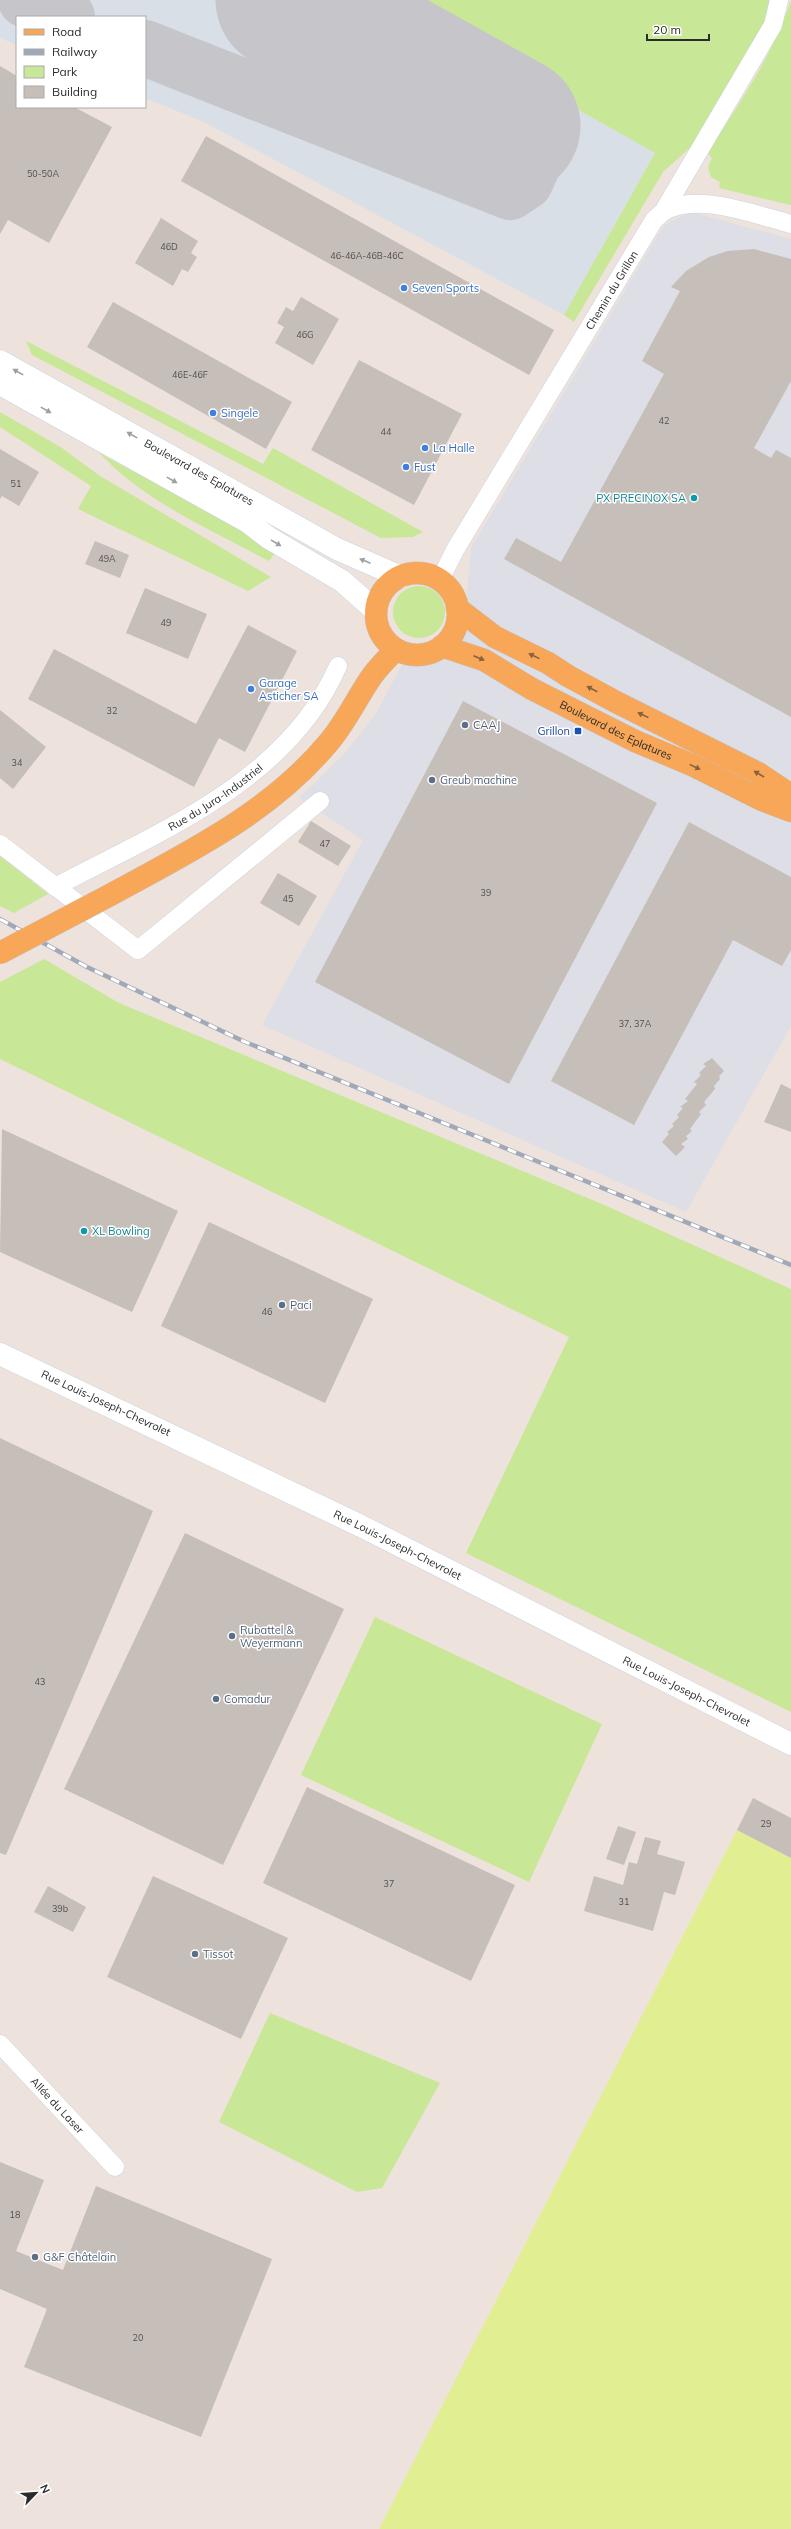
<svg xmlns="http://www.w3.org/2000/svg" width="791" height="2529" font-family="Mulish,sans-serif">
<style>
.industrial{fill:#dedee6}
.airport{fill:#d8dfe7}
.green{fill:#c8e797}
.pitch{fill:#e1ef92}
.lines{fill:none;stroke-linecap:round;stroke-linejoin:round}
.taxiway{stroke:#c6c6ca;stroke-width:56}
.runway{stroke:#c6c6ca;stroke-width:139}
.building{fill:#c6beb8}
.street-casing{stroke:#cbd4de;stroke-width:19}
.secondary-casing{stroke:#cbd4de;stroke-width:23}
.primary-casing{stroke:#c4c4c4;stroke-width:23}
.street{stroke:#fff;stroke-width:18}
.secondary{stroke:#fff;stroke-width:22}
.primary{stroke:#f8a658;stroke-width:22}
.rail-casing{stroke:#9fa9b7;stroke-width:4.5}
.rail{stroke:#fff;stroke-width:3;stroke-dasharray:9;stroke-linecap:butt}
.primary-bridge-casing{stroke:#c4c4c4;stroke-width:23;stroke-linecap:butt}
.primary-bridge{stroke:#f8a658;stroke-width:22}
.oneway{fill:#a0a0a0}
.oneway2{fill:#87623f}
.shop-dot{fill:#3f7fe0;stroke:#fff;stroke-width:1.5}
.culture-dot{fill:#0f9aa8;stroke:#fff;stroke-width:1.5}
.service-dot{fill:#5c6f8a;stroke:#fff;stroke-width:1.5}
.transit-dot{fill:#1a4fb4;stroke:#fff;stroke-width:1.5}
.labels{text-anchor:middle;stroke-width:3;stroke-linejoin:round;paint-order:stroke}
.number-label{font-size:9px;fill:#52504e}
.shop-label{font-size:11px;fill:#366cbe;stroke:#fff;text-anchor:start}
.street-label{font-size:11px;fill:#2b2b2b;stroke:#fff}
.culture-label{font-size:11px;fill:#0d838f;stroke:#fff;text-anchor:end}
.service-label{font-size:11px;fill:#4e5e75;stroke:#fff;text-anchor:start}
.transit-label{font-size:11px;fill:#164399;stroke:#fff;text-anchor:end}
</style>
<rect width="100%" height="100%" fill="#eee2dd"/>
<!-- industrial -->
<path class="industrial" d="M691,212L791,239V1026L686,1212L262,1025L363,840L299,798L344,754L376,713L403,663L447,654L466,608L471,548L664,225Z"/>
<!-- airport -->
<path class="airport" d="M0,0H636L717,43L564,315L204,122L145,98V17H17V45L0,38Z"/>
<!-- green -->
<g class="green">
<path d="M384,0H769L768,17L693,145L663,172L574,322L564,315L655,153Z"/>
<path d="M791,0V205L719,188L720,182L711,177L708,167L712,158L707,153C739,104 773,55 791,0Z"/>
<path d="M26,341L263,464L273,448L423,532L413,537L381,538L32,355Z"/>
<path d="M0,412L62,448L100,476L271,577L248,591L78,509L91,486L0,427Z"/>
<path d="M99,453L278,549L269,561C222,536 171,513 129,480C118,472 109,462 99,453Z"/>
<circle cx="419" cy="612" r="26"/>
<path d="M0,856L48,894L14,913L0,906Z"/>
<path d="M44,959L119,1003L602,1204L791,1289V1712L466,1553L569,1337L0,1059V982Z"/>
<path d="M375,1617L602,1724L529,1882L301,1775Z"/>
<path d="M270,2013L440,2083L382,2188L357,2192L219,2122Z"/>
</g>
<!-- pitch -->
<path class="pitch" d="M737,1830L791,1858V2529H379Z"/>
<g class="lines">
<!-- taxiway -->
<g class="taxiway">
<path d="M26,0L67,17"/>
<path d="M145,48L510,192L525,182L538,153L511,126"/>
</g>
<!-- runway -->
<path class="runway" d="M285,0L511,126"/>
</g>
<!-- building -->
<g class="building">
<path d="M0,66L17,76V107H74L112,127L49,243L8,220L0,234Z"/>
<path d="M206,136L554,330L529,375L181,181Z"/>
<path d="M161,218L198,241L191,253L197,257L188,272L182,269L173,286L135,263Z"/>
<path d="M754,249L791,259V381L754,448L771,458L776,450L791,458V717L504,559L516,538L561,562L664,374L642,361L680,291L671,287L686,271L709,257L728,251Z"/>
<path d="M301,297L339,319L313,365L275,343L284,327L277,323L286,307L293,311Z"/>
<path d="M113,302L292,402L266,449L87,347Z"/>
<path d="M359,360L462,414L414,505L311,450Z"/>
<path d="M0,449L39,472L19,506L2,496L0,499Z"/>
<path d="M95,541L129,555L120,578L85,564Z"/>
<path d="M145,588L207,614L188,659L126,633Z"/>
<path d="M248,625L297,651L245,752L219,738L194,787L28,699L54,649L196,724Z"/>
<path d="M463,701L657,803L509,1084L315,982Z"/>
<path d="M0,710L46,747L13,789L0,778Z"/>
<path d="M311,821L351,846L338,866L298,842Z"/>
<path d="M689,822L791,877V950L782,966L733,940L634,1125L551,1081Z"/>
<path d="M278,873L317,896L299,926L260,903Z"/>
<path d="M712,1058L724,1071L719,1076L720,1079L714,1086L715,1089L704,1102L706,1105L699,1112L701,1114L690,1129L692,1131L686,1136L688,1139L681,1144L685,1147L676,1156L662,1142L669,1134L667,1132L674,1126L672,1124L679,1117L677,1115L683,1108L680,1107L688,1101L685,1099L697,1084L694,1082L701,1075L699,1073L706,1066L703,1064Z"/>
<path d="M781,1084L791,1089V1132L764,1122Z"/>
<path d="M2,1129L178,1211L132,1312L0,1252Z"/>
<path d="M209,1222L373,1299L325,1403L161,1326Z"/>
<path d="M0,1438L153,1511L6,1855L0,1853Z"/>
<path d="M185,1533L344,1609L223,1865L64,1789Z"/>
<path d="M307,1787L515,1885L471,1981L263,1883Z"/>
<path d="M753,1798L791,1818V1858L737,1830Z"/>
<path d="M618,1826L636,1832L624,1865L606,1859Z"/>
<path d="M645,1837L661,1841L657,1854L685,1862L675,1895L664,1892L653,1931L584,1911L594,1876L623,1885L629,1862L637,1864Z"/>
<path d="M153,1876L288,1938L241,2039L107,1977Z"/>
<path d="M48,1886L86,1907L73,1932L34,1912Z"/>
<path d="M0,2162L44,2180L16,2251L63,2270L96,2186L272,2259L201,2437L24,2367L47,2309L0,2289Z"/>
</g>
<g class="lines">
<!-- street casing -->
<g class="street-casing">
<g id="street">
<path d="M663,212C695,191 756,215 791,224"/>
<path id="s1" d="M440,580L455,550L654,220L663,212L773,25L779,0"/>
<path d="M0,844L138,950L320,801"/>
<path id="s2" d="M55,887C159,832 288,781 338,666"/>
<path id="s3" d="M0,2044L115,2167"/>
</g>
</g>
<!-- secondary casing -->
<g class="secondary-casing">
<g id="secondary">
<path id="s4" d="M0,361L337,549L401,577"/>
<path d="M0,384L248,522L269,538L342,581L376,611"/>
<path id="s5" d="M0,1354L361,1526L791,1744"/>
</g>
</g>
<!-- primary casing -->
<g class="primary-casing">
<g id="primary">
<circle cx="417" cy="614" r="41"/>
<path d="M457,608L495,637L548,663L568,676L616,702L758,773L791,795"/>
<path id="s6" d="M442,646L484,660L532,689L635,741L692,765L762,800L791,811"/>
<path d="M112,894C191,851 271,812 329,742C345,723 356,700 370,679C377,668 387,659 396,649"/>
</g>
</g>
<!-- street -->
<use href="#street" class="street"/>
<!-- secondary -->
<use href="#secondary" class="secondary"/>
<!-- primary -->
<use href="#primary" class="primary"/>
<!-- rail casing -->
<g class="rail-casing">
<path id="rail" d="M0,919L87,967L243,1041L791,1265"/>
</g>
<!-- rail -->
<use href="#rail" class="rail"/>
<!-- primary-bridge casing -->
<g class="primary-bridge-casing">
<path id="primary-bridge" d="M0,953L112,894"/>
</g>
<!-- primary-bridge -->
<use href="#primary-bridge" class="primary-bridge"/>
</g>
<!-- one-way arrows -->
<defs><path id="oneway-solid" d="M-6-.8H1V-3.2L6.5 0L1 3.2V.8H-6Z"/></defs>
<g class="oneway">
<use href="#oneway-solid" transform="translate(18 372) rotate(-151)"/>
<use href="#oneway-solid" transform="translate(46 410) rotate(29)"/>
<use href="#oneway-solid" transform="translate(132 435) rotate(-151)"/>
<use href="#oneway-solid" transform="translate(172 480) rotate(29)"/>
<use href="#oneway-solid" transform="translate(276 543) rotate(31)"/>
<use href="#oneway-solid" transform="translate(365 561) rotate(-157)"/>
</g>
<g class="oneway2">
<use href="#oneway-solid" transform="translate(534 656) rotate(-154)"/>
<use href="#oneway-solid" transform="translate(479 658) rotate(23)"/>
<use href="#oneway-solid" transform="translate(592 689) rotate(-152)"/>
<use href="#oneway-solid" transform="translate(643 715) rotate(-154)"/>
<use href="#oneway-solid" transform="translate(695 767) rotate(26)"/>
<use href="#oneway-solid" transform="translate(759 774) rotate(-149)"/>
</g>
<!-- markers -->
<g class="shop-dot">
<circle cx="404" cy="288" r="4"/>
<circle cx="213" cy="413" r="4"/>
<circle cx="425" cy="448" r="4"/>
<circle cx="406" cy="467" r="4"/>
<circle cx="251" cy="689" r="4"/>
</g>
<g class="culture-dot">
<circle cx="694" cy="498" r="4"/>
<circle cx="84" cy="1231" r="4"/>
</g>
<g class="service-dot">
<circle cx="465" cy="725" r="4"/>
<circle cx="432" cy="780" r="4"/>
<circle cx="282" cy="1305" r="4"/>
<circle cx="232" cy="1636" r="4"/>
<circle cx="216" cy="1699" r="4"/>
<circle cx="195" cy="1954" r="4"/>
<circle cx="35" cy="2257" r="4"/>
</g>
<rect class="transit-dot" x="574" y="727" width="8" height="8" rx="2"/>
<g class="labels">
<!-- number labels -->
<g class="number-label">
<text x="43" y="177">50-50A</text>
<text x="169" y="250">46D</text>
<text x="367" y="259">46-46A-46B-46C</text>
<text x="305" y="338">46G</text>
<text x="190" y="378">46E-46F</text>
<text x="664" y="424">42</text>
<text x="386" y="435">44</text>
<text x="16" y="487">51</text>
<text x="107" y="562">49A</text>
<text x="166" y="626">49</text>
<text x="112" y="714">32</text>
<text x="17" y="766">34</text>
<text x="325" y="847">47</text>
<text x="486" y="896">39</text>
<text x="288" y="902">45</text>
<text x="635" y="1027">37, 37A</text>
<text x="267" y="1315">46</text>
<text x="40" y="1685">43</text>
<text x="766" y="1827">29</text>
<text x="389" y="1887">37</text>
<text x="624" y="1905">31</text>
<text x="60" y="1912">39b</text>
<text x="15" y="2218">18</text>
<text x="138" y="2341">20</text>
</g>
<!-- shop labels -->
<g class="shop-label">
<text x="412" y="292">Seven Sports</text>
<text x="221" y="417">Singele</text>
<text x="433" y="452">La Halle</text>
<text x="414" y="471">Fust</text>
<text x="259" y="687">Garage<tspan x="259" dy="13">Asticher SA</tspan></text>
</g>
<!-- street labels -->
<g class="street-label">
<text dy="4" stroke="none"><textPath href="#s1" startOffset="337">Chemin du Grillon</textPath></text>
<text dy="4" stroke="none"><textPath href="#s4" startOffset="228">Boulevard des Eplatures</textPath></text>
<text dy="4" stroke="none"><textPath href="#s6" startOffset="194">Boulevard des Eplatures</textPath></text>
<text dy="4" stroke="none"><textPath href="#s2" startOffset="184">Rue du Jura-Industriel</textPath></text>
<text transform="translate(106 1403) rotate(25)" y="4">Rue Louis-Joseph-Chevrolet</text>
<text dy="4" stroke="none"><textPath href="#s5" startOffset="441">Rue Louis-Joseph-Chevrolet</textPath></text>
<text dy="4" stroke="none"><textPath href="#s5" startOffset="765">Rue Louis-Joseph-Chevrolet</textPath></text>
<text dy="4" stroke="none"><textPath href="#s3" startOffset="84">Allée du Laser</textPath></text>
</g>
<!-- culture labels -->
<g class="culture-label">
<text x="686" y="502">PX PRECINOX SA</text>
<text x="92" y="1235" text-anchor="start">XL Bowling</text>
</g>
<!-- service labels -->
<g class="service-label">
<text x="473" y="729">CAAJ</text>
<text x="440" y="784">Greub machine</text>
<text x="290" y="1309">Paci</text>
<text x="240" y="1634">Rubattel &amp;<tspan x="240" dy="13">Weyermann</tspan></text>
<text x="224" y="1703">Comadur</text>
<text x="203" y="1958">Tissot</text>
<text x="43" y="2261">G&amp;F Châtelain</text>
</g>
<!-- transit labels -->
<g class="transit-label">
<text x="570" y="735">Grillon</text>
</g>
</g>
<!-- legend -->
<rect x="16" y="16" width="130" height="92" fill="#ffffff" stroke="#aaaaaa"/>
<rect x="24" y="29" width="20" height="6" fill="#f8a658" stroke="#aaaaaa"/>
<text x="52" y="36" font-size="12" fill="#2b2b2b">Road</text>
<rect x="24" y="49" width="20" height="6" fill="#9fa9b7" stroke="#aaaaaa"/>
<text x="52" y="56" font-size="12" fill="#2b2b2b">Railway</text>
<rect x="24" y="66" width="20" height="12" fill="#c8e797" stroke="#aaaaaa"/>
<text x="52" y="76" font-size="12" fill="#2b2b2b">Park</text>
<rect x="24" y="86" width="20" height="12" fill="#c6beb8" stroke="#aaaaaa"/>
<text x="52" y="96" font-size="12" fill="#2b2b2b">Building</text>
<!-- north arrow -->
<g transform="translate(36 2493) rotate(65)" stroke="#ffffff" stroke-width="3" paint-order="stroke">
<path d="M0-3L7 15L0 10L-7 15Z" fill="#2b2b2b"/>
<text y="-6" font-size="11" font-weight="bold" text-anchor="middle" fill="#2b2b2b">N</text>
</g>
<!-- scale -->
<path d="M647 34v6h62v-6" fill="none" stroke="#2b2b2b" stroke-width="2"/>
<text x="653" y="34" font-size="12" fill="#2b2b2b" stroke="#ffffff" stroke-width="3" paint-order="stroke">20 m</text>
</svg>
